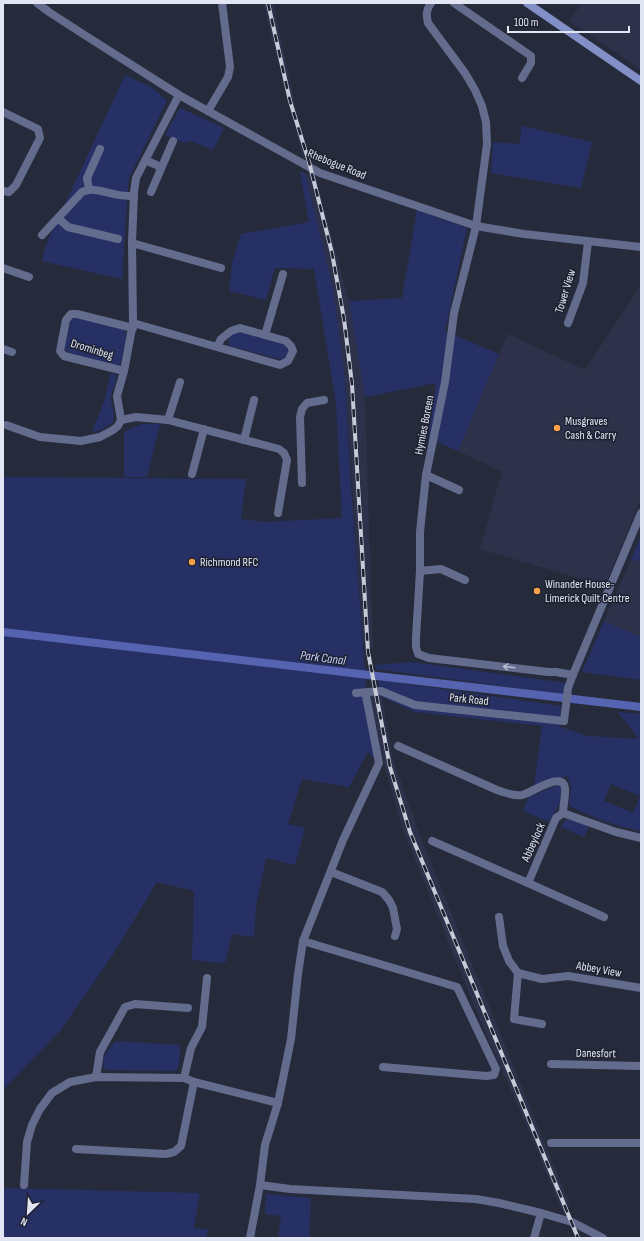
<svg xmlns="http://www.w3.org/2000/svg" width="644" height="1241" font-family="'Sofia Sans Condensed',sans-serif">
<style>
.built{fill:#2d324a}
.green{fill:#273065;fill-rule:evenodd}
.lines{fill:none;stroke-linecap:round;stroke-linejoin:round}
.canal{stroke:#5563b0;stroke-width:8}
.minor{stroke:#646c8e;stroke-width:8}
.secondary{stroke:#8390c7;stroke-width:8}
.rail-casing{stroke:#c7cbd7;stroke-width:4}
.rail{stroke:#1d2132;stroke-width:2.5;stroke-dasharray:8;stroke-linecap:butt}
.oneway{stroke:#b6bbcf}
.poi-dot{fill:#f7a149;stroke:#1d2132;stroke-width:1.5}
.labels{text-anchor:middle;stroke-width:3;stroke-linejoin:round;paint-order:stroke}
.street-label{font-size:12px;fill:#e2e6f2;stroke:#1d2132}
.poi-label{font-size:12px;fill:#e2e6f2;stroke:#1d2132;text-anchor:start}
.water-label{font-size:13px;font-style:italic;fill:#c6d2fd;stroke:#1d2132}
</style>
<rect width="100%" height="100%" fill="#262b3c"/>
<!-- built -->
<g class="built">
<path d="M263,3H273L296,109L311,163L303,158Z"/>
<path d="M582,3H641V70L569,21Z"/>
<path d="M305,173L315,176L349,301L365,397L373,648L363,642L345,380L333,287Z"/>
<path d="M641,285V498L605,586L480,549L502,472L458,451L508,334L585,370Z"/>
<path d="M631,560L641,561V637L604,621Z"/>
<path d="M370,695L382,697L392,756L419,833L570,1205L564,1215L525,1122L480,1020L404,832L386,772Z"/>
</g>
<!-- green -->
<g class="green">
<path d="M125,75L153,88L167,101L129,178L128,185L122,279L42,261L46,245Z"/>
<path d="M180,108L224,128L213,150L191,141L185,143L165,135Z"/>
<path d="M522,126L592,142L581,188L491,173L493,142L519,144Z"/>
<path d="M300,172L305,173L333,287L345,380L351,486L366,685L362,691L375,759L368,752L349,787L302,779L288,824L305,828L295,865L266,858L256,907L254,937L232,934L225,963L192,960L194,891L157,882L112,956L60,1031L3,1090V477L246,479L241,519L264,522L342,518L336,403L314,269L275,268L266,300L229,291L232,263L241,234L309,222Z"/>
<path d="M417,210L467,228L445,331L499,354L458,451L428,438L436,383L365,397L349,301L402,298Z"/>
<path d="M74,317L123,329L127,334L121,363L117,366L69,353L64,349L71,320Z"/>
<path d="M240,332L285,345L289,351L284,360L230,346L228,340L233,334Z"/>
<path d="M110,374H115C118,384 112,387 111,396C110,405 116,413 113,422L101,430L92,432L105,399Z"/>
<path d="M142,424H160L147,477H124V432Z"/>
<path d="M641,535V561L631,560Z"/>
<path d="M604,621L641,637V680L582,672Z"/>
<path d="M412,662L566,683L563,694L376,669L375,665Z"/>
<path d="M378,680L561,706L560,727L588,736L639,739L618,712L641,714V831C617,826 592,818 570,806L569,802L571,789L568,776L534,786L542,726L415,712L382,697ZM611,784L640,796L633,813L604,801Z"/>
<path d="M558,785L562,786C561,804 558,807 549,822L523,811L529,797Z"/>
<path d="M565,820H573L589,826L584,837L561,827Z"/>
<path d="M116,1041L180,1045L179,1065L176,1071L107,1070L102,1066L106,1052Z"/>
<path d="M3,1188L200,1193L194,1228L208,1229L206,1238H3Z"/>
<path d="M266,1194L311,1198L309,1238H278L281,1216L265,1214Z"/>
</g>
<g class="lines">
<!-- canal -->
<path class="canal" d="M3,632L641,707"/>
<!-- minor -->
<g class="minor">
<path d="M37,3L49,12L83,34L179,95L320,173L476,226L524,234L641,247"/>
<path d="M431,3C426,10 426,15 428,23L465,73L475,90L482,106L486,122L487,144L476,226L454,313L445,382L426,475L420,532V571L416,638V647L418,654L429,658L548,672H556L573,675"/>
<path d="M454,3L531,56V63L522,78"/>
<path d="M208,111L228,77L230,67L222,3"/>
<path d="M3,112L38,129L40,138L16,185L9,192L3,191"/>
<path d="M145,160L161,167"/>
<path d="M89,189L87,178L100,149"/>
<path d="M151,192L173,141"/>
<path d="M58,218L68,227L118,239"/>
<path d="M42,235L82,192C95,187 102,192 114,194C121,196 127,196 134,196"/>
<path d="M132,243L221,268"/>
<path d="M3,268L29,277"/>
<path d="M133,323L280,365L288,361L293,351L291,346L286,341L240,328L231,331L221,339L217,347"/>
<path d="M568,323L583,283L588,242"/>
<path d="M265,335L283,274"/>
<path d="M3,349L12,352"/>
<path d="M124,371L64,356L60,351L66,320L71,314H77L133,328"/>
<path d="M121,420L136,417L168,420L279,449L284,453L287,460L278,513"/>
<path d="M168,420L180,382"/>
<path d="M6,425L40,437L81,441L100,437L113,430L118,426L121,420L117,396L124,371L133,323L132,243L134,192L136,178L179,95"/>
<path d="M244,440L254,400"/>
<path d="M192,474L204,429"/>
<path d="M426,475L459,490"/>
<path d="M302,483L300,417L302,409L307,403L324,400"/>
<path d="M420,571L441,569L465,580"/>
<path d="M356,693L381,691L415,705L564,721L568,688L572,677L641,513"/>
<path d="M398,746L497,790C505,793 514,796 522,795C532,793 562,770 565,788C566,793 563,806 563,813"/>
<path d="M432,841L528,883"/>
<path d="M331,872L382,892L389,900L393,908L397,929L395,936"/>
<path d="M499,917L503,946L509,961L518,973L542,979L568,976L641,988"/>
<path d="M604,917L528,883L556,818L563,813L616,832L641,838"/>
<path d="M303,941L457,987L496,1069L494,1075L486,1076L383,1067"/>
<path d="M518,973L514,1019L542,1024"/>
<path d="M551,1064L641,1066"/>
<path d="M96,1077L100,1052L125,1007L135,1004L188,1008"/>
<path d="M184,1078L191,1048L202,1027L207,978"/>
<path d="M551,1143H641"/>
<path d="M76,1149L166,1154L174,1152L181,1146L194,1082"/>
<path d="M24,1185L27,1142L32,1125L40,1109L52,1093L70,1082L96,1077L184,1078L194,1082L278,1103"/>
<path d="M260,1185L290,1189L476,1199L499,1203L541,1213L572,1222L603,1238"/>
<path d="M250,1238L260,1185L265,1145L278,1103L291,1039L298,974L303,941L343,840L379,763L366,696L368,693"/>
<path d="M534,1238L541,1213"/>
</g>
<!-- secondary -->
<path class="secondary" d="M527,3L641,81"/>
<!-- rail casing -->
<g class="rail-casing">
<path id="rail" d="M268,3L290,101L309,162L332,253L344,319L352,384L368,652L390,767L410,832L578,1238"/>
</g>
<!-- rail -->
<use href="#rail" class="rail"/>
</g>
<!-- one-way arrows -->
<defs><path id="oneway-shaft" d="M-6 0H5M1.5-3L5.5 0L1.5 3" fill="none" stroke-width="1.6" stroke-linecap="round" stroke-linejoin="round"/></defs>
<use class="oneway" href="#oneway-shaft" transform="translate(509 667) rotate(-173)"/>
<!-- markers -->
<g class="poi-dot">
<circle cx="557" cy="428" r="4"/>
<circle cx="192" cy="562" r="4"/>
<circle cx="537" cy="591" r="4"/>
</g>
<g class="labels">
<!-- street labels -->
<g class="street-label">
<text transform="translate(337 164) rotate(22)" y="4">Rhebogue Road</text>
<text transform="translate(565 291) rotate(-73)" y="4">Tower View</text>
<text transform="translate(92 349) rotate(17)" y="4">Drominbeg</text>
<text transform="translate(424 425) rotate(-79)" y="4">Hymies Boreen</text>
<text transform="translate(469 699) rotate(6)" y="4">Park Road</text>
<text transform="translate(533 842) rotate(-66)" y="4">Abbeylock</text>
<text transform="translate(599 969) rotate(10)" y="4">Abbey View</text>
<text transform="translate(596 1053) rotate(1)" y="4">Danesfort</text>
</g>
<!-- poi labels -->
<g class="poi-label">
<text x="565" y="425">Musgraves<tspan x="565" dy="14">Cash &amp; Carry</tspan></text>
<text x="200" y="566">Richmond RFC</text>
<text x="545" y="588">Winander House-<tspan x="545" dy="14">Limerick Quilt Centre</tspan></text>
</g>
<!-- water labels -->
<g class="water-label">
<text transform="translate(323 657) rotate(7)" y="5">Park Canal</text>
</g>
</g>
<!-- border -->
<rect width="644" height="1241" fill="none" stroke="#e2e6f2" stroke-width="8"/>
<!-- north arrow -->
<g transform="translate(28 1213) rotate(205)" stroke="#1d2132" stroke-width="3" paint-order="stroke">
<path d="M0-3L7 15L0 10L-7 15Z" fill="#e2e6f2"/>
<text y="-6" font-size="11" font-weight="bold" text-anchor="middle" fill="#e2e6f2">N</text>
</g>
<!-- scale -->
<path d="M508 26v6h121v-6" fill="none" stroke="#e2e6f2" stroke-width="2"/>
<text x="514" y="26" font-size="12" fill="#e2e6f2" stroke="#1d2132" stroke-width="3" paint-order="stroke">100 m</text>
</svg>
